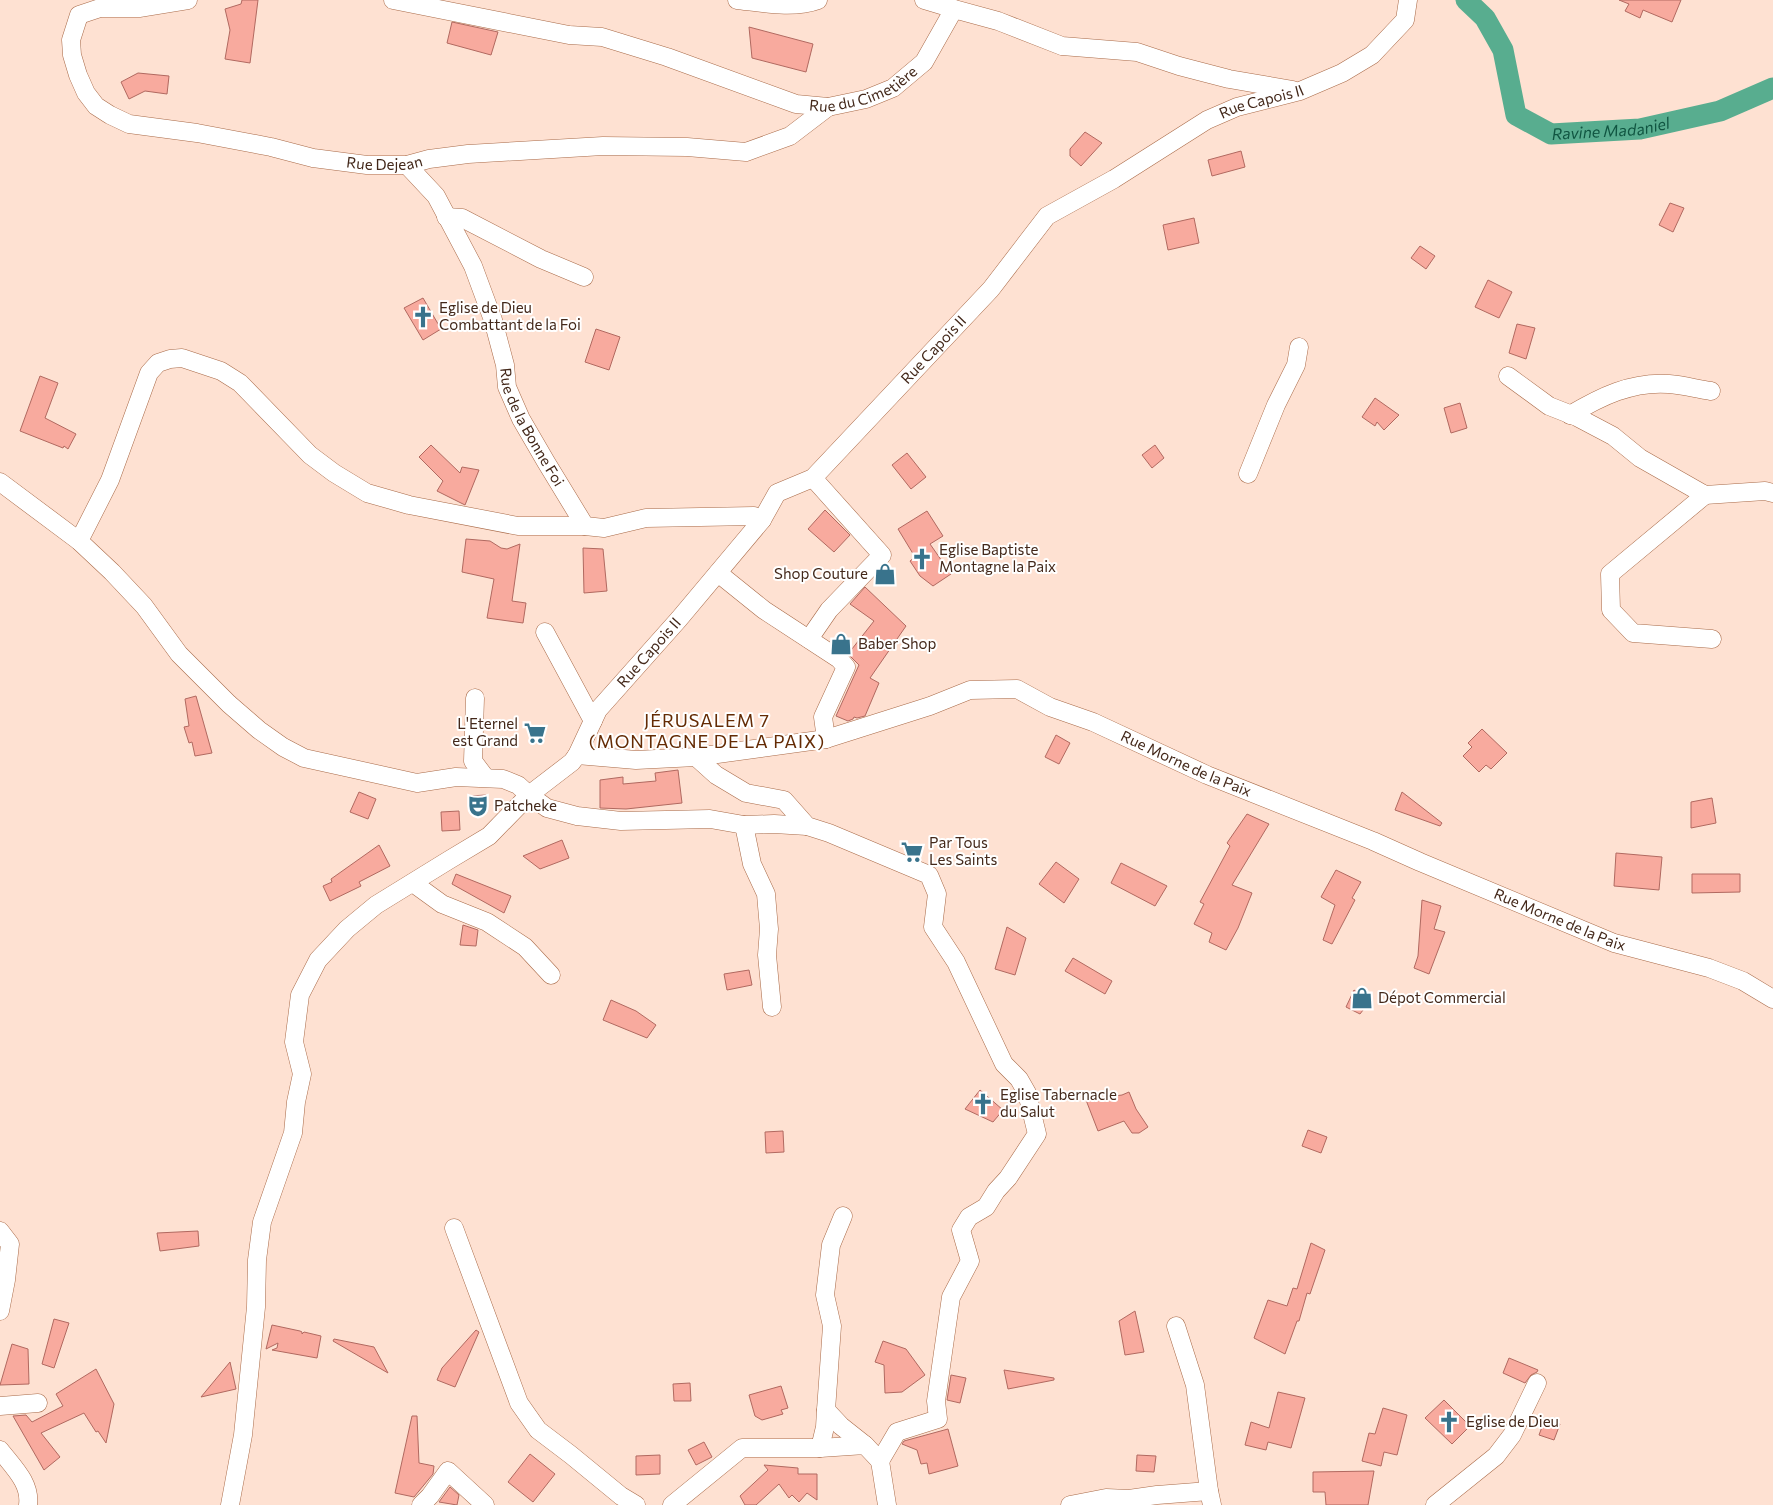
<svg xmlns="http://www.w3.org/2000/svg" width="1773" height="1505" font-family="Commissioner,sans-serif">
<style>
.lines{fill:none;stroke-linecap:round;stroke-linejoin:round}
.canal{stroke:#58ad8f;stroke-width:21}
.building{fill:#f8aa9e;stroke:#b16960}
.street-casing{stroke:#a96a48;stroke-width:19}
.street{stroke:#fff;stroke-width:18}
.labels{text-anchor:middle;stroke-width:4;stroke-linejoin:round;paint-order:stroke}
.street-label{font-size:15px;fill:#43281a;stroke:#fff}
.poi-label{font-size:15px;fill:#43281a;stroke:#fff;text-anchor:start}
.water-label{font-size:16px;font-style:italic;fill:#105541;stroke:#fff}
.quarter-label{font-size:18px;letter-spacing:1px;fill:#642b04;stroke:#fff}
</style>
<rect width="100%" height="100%" fill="#fee1d2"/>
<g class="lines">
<!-- canal -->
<path class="canal" id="s1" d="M1466,0L1485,18L1503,50L1516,115L1551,134L1640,129L1720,111L1773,88"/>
</g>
<!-- building -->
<g class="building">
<path d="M242,0H258L250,63L225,59L230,30L225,9L241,4Z"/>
<path d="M1619,0H1681L1672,22L1643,10L1640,18L1625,11L1629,4Z"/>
<path d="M452,22L498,32L491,55L447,43Z"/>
<path d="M749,27L813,44L806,72L752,58Z"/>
<path d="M138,73L169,76L167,94L145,91L129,99L121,82Z"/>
<path d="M1085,132L1102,143L1081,166L1070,156V149Z"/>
<path d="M1241,151L1245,167L1212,176L1208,160Z"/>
<path d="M1670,203L1684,208L1673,232L1659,225Z"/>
<path d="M1194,218L1199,243L1168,250L1163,225Z"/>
<path d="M1420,246L1435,256L1426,269L1411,258Z"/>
<path d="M1488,280L1512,292L1499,318L1475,307Z"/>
<path d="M423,298L441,329L423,340L404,308Z"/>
<path d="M1517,324L1535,328L1526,359L1509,353Z"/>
<path d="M596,329L620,337L609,370L585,362Z"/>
<path d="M40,376L58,383L45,418L76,434L68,449L64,446L63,448L20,431Z"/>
<path d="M1375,398L1399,415L1384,430L1377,422L1375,426L1362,417Z"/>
<path d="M1460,403L1467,428L1451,433L1444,408Z"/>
<path d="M431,445L460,473L462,467L479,470L465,505L437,491L443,481L419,457Z"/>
<path d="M1155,445L1164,458L1152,468L1142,455Z"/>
<path d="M907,453L926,477L911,489L892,465Z"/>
<path d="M825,510L850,535L834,552L808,529Z"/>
<path d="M927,511L943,536L930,544L951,574L933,586L920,576L910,561L915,557L898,529Z"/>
<path d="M466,539L490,541L501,548L507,549L520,544L512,601L526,603L523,623L487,618L494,579L462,572Z"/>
<path d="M583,548L603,549L607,591L584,593Z"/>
<path d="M865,587L906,626L870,678L879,683L865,716L857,718L854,717L853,719L848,721L836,716L859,665L848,654L874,621L850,604Z"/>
<path d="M196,696L212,753L195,756L192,742L189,743L184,727L189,726L185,699Z"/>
<path d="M1482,729L1507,753L1491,769L1486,765L1479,772L1463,756L1472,747L1468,743Z"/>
<path d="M1056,735L1070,743L1059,764L1045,757Z"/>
<path d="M678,770L682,803L626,809L600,808V780L623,777V784L656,781L655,773Z"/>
<path d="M359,792L376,799L368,819L350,812Z"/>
<path d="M1402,792L1442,823L1440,826L1395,810Z"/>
<path d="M486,795V813L471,814L470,796Z"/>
<path d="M1712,798L1716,823L1691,828V802Z"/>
<path d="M459,811L460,830L442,831L441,812Z"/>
<path d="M1247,814L1269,824L1232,885L1252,893L1238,928L1226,950L1209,942L1212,933L1194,924L1204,904L1200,902L1230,846L1227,843Z"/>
<path d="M562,840L569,858L540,869L523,856Z"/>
<path d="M379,845L390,866L359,882L361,886L330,901L323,886L332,882L331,879Z"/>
<path d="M1616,853L1662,857L1659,890L1614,886Z"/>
<path d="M1056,862L1079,879L1064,903L1039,884Z"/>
<path d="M1121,863L1167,886L1155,906L1111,883Z"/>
<path d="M1336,870L1361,882L1352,898L1355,900L1332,944L1323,940L1335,905L1321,897Z"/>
<path d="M456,874L511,896L504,913L452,884Z"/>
<path d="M1692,874H1740V892L1692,893Z"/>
<path d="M1422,900L1441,906L1434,929L1445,932L1429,974L1414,968L1418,956Z"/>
<path d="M463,925L478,930L476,946L460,945Z"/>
<path d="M1007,927L1026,938L1015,975L995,969Z"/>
<path d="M1073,958L1112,981L1105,994L1065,971Z"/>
<path d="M749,970L752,985L727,990L724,974Z"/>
<path d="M1354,990L1370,1001L1360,1014L1346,1007Z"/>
<path d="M611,1000L636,1011L656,1025L647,1038L603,1020Z"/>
<path d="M980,1090L1003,1110L993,1122L965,1109Z"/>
<path d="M1129,1092L1136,1109L1148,1127L1139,1133H1132L1124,1121L1098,1131L1086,1100L1122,1095Z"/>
<path d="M1308,1130L1327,1137L1321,1153L1302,1146Z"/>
<path d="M783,1131L784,1152L766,1153L765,1132Z"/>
<path d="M198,1231L199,1246L160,1251L157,1233Z"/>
<path d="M1311,1243L1325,1250L1310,1294L1307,1293L1299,1321H1297L1285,1354L1254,1338L1268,1300L1287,1306L1293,1288L1297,1289Z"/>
<path d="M1135,1311L1144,1352L1125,1355L1119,1321Z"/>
<path d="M54,1319L69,1323L54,1368L42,1364Z"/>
<path d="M272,1325L300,1331L302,1332V1334L304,1332L321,1336L317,1358L272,1350L277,1348L278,1343L266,1349Z"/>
<path d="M476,1330L479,1332L455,1387L437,1380L442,1368Z"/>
<path d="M334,1339L374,1347L388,1373L333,1341Z"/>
<path d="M883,1341L906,1349L925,1375L902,1392L885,1393L884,1365L875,1362Z"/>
<path d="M12,1344L28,1349L29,1384L0,1385Z"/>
<path d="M1509,1358L1538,1370L1537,1372L1531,1375L1525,1383L1503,1373Z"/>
<path d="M230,1362L236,1389L201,1397Z"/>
<path d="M96,1369L114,1404L106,1443L98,1431L96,1432L84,1413L41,1433L60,1457L44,1470L13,1416L26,1415L32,1422L63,1406L56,1394Z"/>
<path d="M1004,1370L1054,1378V1380L1008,1389Z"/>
<path d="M951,1375L966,1378L960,1403L947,1400Z"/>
<path d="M690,1383L691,1401H674L673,1384Z"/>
<path d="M781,1386L788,1408L781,1410L783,1414L762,1420L755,1416L749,1395Z"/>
<path d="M1278,1392L1305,1398L1291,1448L1268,1442L1266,1450L1245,1445L1251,1422L1269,1428Z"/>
<path d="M1444,1400L1470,1426L1452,1444L1425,1418Z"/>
<path d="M1383,1408L1407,1415L1397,1455L1384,1452L1381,1466L1362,1461L1369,1433L1375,1434Z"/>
<path d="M412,1416H417L419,1463L434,1466L433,1474L414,1497L395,1493Z"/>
<path d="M1545,1419L1560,1424L1554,1440L1539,1435Z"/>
<path d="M948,1429L958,1466L929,1474L927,1463L921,1464L917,1450L902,1444L904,1441Z"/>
<path d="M704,1442L712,1457L696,1465L688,1450Z"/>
<path d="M530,1454L555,1474L533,1502L508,1482Z"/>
<path d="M660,1455V1474L636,1475V1456Z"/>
<path d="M1137,1455L1156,1456L1154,1472L1136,1471Z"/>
<path d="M764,1465L798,1468V1474H817V1500L807,1493L799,1502L792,1495L789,1498L779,1484L756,1505H745L740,1496L768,1470Z"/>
<path d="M1374,1471L1368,1505H1326L1325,1492H1313V1472Z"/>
<path d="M450,1487L459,1495L457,1505L439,1502Z"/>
</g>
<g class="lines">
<!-- street casing -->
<g class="street-casing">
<g id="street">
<path id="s2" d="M188,0L139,8H100L79,15L71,40L72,55L78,75L86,93L96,106L110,115L129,124L197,133L271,147L313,158L367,165H407L429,159L468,154L603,146L687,147L746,152L790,136L828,107"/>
<path id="s3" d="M393,0L569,35L602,37L667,57L796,104L828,107L866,99L893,88L924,62L954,9L998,21L1062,46L1137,52L1179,66L1229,79L1293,90"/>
<path d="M737,0C763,3 794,9 818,0"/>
<path d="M924,0L954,9"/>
<path id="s4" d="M407,165L436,196L473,266L493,320L505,365L507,387L521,419L546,462L585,526L604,528L646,518L754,516L762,520"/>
<path d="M446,217L462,218L541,259L584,277"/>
<path d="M1508,376L1549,406L1577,417L1613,436L1640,458L1705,495L1765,491L1773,493"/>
<path d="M1570,415C1600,397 1632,381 1669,384C1683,385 1697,389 1711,391"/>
<path d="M1248,474L1276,405L1296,365L1299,347"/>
<path d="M0,482L79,541L112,572L144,606L179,654L229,704L259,730L283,747L304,758L417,783L456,777L503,779L518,785L529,795L547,808L577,816L621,821L710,819L744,825L774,824L807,826"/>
<path d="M1705,495L1610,574L1611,610L1633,633L1712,639"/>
<path d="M79,541L110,480L149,373L158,363L170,359L182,358L221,371L240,383L310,455L334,473L367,493L409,505L518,526H585"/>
<path d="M718,573L764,610L839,659L846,667L823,717L826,739"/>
<path d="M545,632L593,721"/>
<path d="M809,639L829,610L882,555L813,478"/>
<path d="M475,698L473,761L485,777"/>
<path id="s5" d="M577,755L636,760L696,757L826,739L930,706L970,690L1017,689L1050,707L1093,722L1207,775L1373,841L1420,862L1614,943L1709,968L1743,981L1773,999"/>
<path d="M744,825L752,864L766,894L769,929L767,955L772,1007"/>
<path d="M413,883L442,904L487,922L525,947L551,975"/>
<path d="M843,1216L831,1245L825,1295L832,1326L826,1410L841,1426L865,1445"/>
<path d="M454,1228L519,1403L538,1430L571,1455L621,1496L636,1505"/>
<path d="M0,1231L10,1244L6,1280L0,1311"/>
<path d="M1176,1326L1195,1385L1209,1491L1212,1505"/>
<path d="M0,1406L38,1403"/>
<path d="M820,1448L825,1427L826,1410"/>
<path d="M0,1450C13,1467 31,1483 28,1505"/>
<path d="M880,1461L887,1505"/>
<path id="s6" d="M230,1505L243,1435L256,1307L257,1260L262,1222L293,1133L296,1102L302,1074L294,1042L300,995L318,960L347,929L376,905L449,860L489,836L529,795L572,762L577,755L598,710L679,619L762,520L777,493L813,478L991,289L1047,216L1114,179L1207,120L1237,107L1300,91L1342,73L1372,55L1405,20L1408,0"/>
<path d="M421,1505L430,1496L448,1471L485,1505"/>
<path d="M672,1505L742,1448H820L865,1445L880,1461L897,1432L938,1419L936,1401L951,1297L970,1261L961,1230L969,1217L986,1207L996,1191L1008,1178L1037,1134L1027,1093L1019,1079L1004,1064L956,962L933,927L937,894L929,875L829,833L807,826L784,800L746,793L716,775L696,757"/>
<path d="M1070,1505L1106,1498L1129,1499L1157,1495L1209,1491"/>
<path d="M1435,1505L1496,1456L1512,1435L1537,1383"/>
</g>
</g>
<!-- street -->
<use href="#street" class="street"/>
</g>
<!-- icons -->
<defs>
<g id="church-bare" transform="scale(1.725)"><path d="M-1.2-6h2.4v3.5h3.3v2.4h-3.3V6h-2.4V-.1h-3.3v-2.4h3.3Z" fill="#39738c" stroke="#fff" stroke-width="2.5" paint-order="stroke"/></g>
<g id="shop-bare" transform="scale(1.725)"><path d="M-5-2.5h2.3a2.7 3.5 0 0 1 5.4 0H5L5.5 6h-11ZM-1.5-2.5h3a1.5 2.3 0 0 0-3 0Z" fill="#39738c" stroke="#fff" stroke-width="2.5" paint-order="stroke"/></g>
<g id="supermarket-bare" transform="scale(1.725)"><path d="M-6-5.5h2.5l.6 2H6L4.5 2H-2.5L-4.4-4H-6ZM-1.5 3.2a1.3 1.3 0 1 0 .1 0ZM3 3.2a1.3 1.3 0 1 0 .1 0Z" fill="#39738c" stroke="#fff" stroke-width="2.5" paint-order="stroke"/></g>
<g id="theatre-bare" transform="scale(1.725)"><path d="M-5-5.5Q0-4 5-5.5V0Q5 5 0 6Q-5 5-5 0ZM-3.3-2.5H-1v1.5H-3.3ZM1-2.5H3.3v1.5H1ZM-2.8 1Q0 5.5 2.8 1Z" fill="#39738c" stroke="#fff" stroke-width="2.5" paint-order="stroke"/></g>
</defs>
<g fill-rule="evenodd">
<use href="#church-bare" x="423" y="317"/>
<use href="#church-bare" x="922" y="559"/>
<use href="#shop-bare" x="885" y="574"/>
<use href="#shop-bare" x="841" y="644"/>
<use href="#supermarket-bare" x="535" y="733"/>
<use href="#theatre-bare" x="478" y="806"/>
<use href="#supermarket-bare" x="912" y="852"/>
<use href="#shop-bare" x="1362" y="998"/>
<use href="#church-bare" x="983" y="1104"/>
<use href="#church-bare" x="1449" y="1422"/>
</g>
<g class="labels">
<!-- street labels -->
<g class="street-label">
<text dy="5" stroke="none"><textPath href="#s3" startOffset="489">Rue du Cimetière</textPath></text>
<text dy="5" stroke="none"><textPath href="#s6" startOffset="1858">Rue Capois II</textPath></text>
<text dy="5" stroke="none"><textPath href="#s2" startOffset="506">Rue Dejean</textPath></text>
<text dy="5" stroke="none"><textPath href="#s6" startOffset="1438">Rue Capois II</textPath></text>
<text dy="5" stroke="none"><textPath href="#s4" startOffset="294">Rue de la Bonne Foi</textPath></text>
<text dy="5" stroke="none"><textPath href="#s6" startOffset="1018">Rue Capois II</textPath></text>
<text dy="5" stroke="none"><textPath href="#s5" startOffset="635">Rue Morne de la Paix</textPath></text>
<text dy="5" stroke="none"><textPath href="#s5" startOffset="1040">Rue Morne de la Paix</textPath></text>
</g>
<!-- poi labels -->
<g class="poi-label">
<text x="439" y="313">Eglise de Dieu<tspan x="439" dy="17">Combattant de la Foi</tspan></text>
<text x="939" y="555">Eglise Baptiste<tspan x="939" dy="17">Montagne la Paix</tspan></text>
<text x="868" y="579" text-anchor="end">Shop Couture</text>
<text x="858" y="649">Baber Shop</text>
<text x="518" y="729" text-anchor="end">L'Eternel<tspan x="518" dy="17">est Grand</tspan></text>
<text x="494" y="811">Patcheke</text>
<text x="929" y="848">Par Tous<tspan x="929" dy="17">Les Saints</tspan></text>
<text x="1378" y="1003">Dépot Commercial</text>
<text x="1000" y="1100">Eglise Tabernacle<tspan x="1000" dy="17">du Salut</tspan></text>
<text x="1466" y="1427">Eglise de Dieu</text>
</g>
<!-- water labels -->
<g class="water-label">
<text dy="6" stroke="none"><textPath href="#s1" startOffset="229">Ravine Madaniel</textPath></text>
</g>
<!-- quarter labels -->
<g class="quarter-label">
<text x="707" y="727">JÉRUSALEM 7<tspan x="707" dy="21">(MONTAGNE DE LA PAIX)</tspan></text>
</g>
</g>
</svg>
